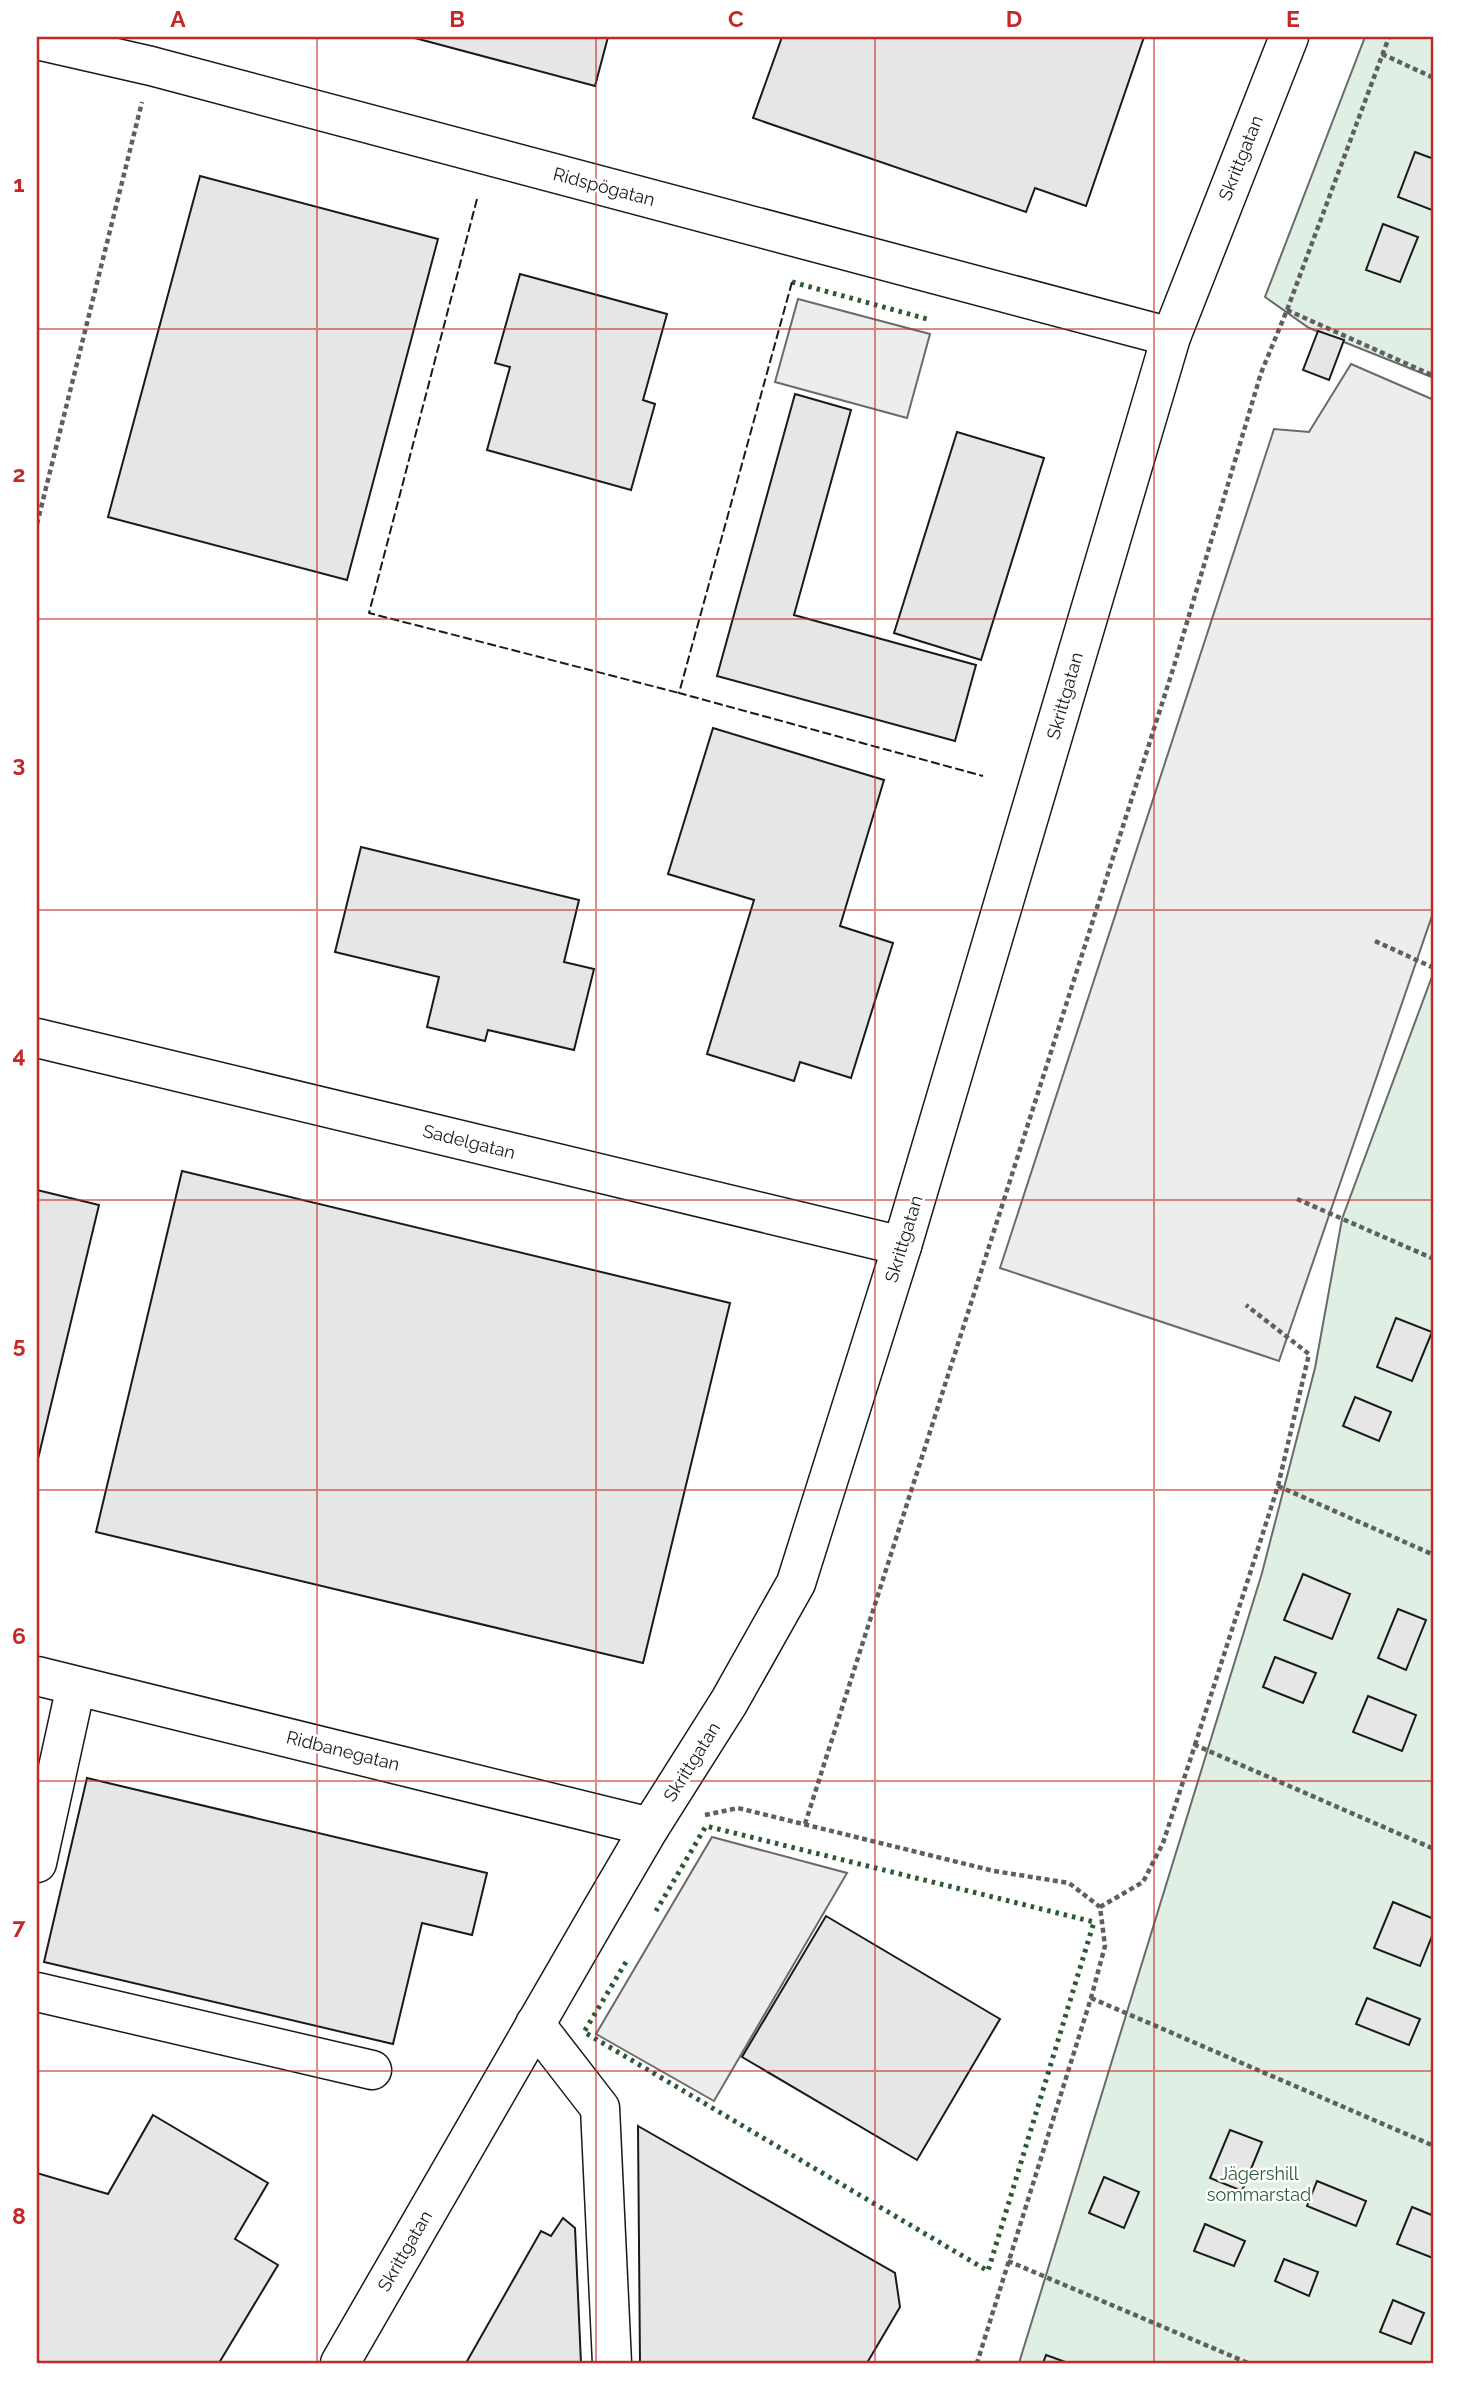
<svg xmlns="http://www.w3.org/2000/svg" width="1471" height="2400" font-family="Raleway,sans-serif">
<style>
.green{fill:#e0efe3;stroke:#6a6a6a;stroke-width:2}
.parking{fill:#ededed;stroke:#6a6a6a;stroke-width:2}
.building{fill:#e6e6e6;stroke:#1a1a1a;stroke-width:2}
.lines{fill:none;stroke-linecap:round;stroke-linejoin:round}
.minor-casing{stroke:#1a1a1a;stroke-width:41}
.path{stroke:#5f5f5f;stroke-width:4.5;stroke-dasharray:5 3.5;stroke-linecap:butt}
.minor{stroke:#fff;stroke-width:38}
.hedge{stroke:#2b5a34;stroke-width:5;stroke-dasharray:3.5 5;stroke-linecap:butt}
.fence{stroke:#1a1a1a;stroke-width:2;stroke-dasharray:9 3.5;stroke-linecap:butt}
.grid{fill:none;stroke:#c62828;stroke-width:2;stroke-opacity:0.55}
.labels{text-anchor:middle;stroke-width:5;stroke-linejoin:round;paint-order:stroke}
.street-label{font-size:18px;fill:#1a1a1a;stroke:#fff}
.park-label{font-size:18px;fill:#2b5a34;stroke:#fff}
.neatline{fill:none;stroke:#c62828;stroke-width:2.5}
.grid-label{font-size:23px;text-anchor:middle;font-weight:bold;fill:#c62828}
</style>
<rect width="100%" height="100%" fill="#fff"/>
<!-- green -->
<g class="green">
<path d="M1365,37H1434V378L1309,328L1265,297Z"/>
<path d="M1434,971V2363H1019L1262,1573L1315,1368L1342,1219Z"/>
</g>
<!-- parking -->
<g class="parking">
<path d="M798,299L930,334L907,418L775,382Z"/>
<path d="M1351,364L1434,400V910L1279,1361L1000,1268L1274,429L1309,432Z"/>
<path d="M712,1837L847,1873L714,2101L596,2034Z"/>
</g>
<!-- building -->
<g class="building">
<path d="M411,37H608L595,86Z"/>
<path d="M782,37H1144L1086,206L1035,188L1026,212L753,118Z"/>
<path d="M1415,152L1434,159V204L1432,210L1398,197Z"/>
<path d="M200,176L438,239L347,580L108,517Z"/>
<path d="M1383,224L1418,237L1400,282L1366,270Z"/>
<path d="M520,274L667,314L643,400L655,404L631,490L487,450L510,367L495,363Z"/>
<path d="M1318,331L1344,340L1329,380L1303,370Z"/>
<path d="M795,394L851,410L794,615L976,665L955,741L717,676Z"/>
<path d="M957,432L1044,458L981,660L894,633Z"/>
<path d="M713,728L884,780L840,926L893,943L851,1078L800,1062L794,1081L707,1054L754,900L668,874Z"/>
<path d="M361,847L579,900L564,962L594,969L574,1050L488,1030L485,1041L427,1027L439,977L335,952Z"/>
<path d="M182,1171L730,1303L643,1663L96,1532Z"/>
<path d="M37,1190L99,1205L37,1463Z"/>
<path d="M1396,1318L1432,1332L1412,1381L1377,1367Z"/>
<path d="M1355,1397L1391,1412L1379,1441L1343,1426Z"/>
<path d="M1303,1574L1350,1594L1332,1639L1284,1620Z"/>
<path d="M1398,1609L1426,1620L1406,1670L1378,1658Z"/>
<path d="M1275,1657L1316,1673L1303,1703L1263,1687Z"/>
<path d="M1368,1696L1416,1715L1402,1751L1353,1732Z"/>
<path d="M87,1778L487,1873L472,1935L422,1923L393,2044L44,1962Z"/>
<path d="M1393,1902L1434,1919V1931L1420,1966L1374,1948Z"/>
<path d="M826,1916L1000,2019L917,2160L742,2057Z"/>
<path d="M1367,1998L1420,2019L1409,2045L1356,2024Z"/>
<path d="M153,2115L268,2183L235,2239L278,2265L219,2363H44L37,2361V2173L108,2194Z"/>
<path d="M638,2126L895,2273L900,2307L867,2363H640Z"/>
<path d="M1230,2130L1262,2142L1242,2191L1210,2178Z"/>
<path d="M1104,2177L1139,2192L1124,2228L1089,2213Z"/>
<path d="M1317,2181L1366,2201L1356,2226L1307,2206Z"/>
<path d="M1412,2207L1434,2216L1433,2258L1397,2244Z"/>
<path d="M563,2218L575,2228L581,2363H466L541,2231L551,2236Z"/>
<path d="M1205,2224L1245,2241L1234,2266L1194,2251Z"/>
<path d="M1284,2259L1318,2272L1309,2296L1275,2281Z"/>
<path d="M1393,2300L1424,2313L1411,2344L1380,2332Z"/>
<path d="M1046,2355L1068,2363H1043Z"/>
</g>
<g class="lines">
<!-- minor casing -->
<g class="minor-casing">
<g id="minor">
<path d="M37,40L151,66L1171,337"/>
<path d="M37,1038L902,1246"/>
<path d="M37,1676L650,1827"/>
<path d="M37,1863L76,1686"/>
<path d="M37,1992L372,2070"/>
<path d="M535,2024L600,2108L612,2363"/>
<path d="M340,2363L602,1909L650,1827L729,1702L796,1583L902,1246L1171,337L1289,37"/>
</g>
</g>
<!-- path -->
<g class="path">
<path d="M1382,54L1434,78"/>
<path d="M1287,310L1434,376"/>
<path d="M37,524L142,102"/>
<path d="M1375,941L1434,968"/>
<path d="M1297,1199L1434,1259"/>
<path d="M1278,1486L1434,1555"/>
<path d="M1195,1745L1278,1486L1309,1354L1246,1305"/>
<path d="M705,1815L738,1808L994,1871L1069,1883L1100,1907L1105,1946L1091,1998L977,2363"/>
<path d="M805,1824L1174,666L1261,373L1287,310L1389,37"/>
<path d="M1100,1907L1143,1882L1163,1843L1195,1745L1434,1849"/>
<path d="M1091,1998L1434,2146"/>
<path d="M1008,2261L1248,2363"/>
</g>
<!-- minor -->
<use href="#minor" class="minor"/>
<!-- hedge -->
<g class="hedge">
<path d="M792,282L931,320"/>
<path d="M626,1962L584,2032L988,2271L1094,1922L706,1826L656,1911"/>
</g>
<!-- fence -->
<g class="fence">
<path d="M477,199L369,613L679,693"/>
<path d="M792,282L679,693L983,776"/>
</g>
</g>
<!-- grid -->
<path class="grid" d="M317,37V2363M596,37V2363M875,37V2363M1154,37V2363M37,329H1434M37,619H1434M37,910H1434M37,1200H1434M37,1490H1434M37,1781H1434M37,2071H1434"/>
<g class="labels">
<!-- street labels -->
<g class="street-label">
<text transform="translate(1241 158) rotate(-68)" y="6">Skrittgatan</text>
<text transform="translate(604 187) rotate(15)" y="6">Ridspögatan</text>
<text transform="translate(1065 696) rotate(-74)" y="6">Skrittgatan</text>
<text transform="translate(469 1142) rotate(14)" y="6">Sadelgatan</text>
<text transform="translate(904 1239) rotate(-73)" y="6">Skrittgatan</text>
<text transform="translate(343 1751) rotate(14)" y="6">Ridbanegatan</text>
<text transform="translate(692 1762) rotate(-58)" y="6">Skrittgatan</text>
<text transform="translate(405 2251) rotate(-60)" y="6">Skrittgatan</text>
</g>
<!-- park labels -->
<g class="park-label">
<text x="1259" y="2180">Jägershill<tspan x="1259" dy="21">sommarstad</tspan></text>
</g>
</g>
<!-- border -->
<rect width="1471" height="2400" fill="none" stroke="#ffffff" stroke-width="77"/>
<rect x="38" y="38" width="1394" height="2324" class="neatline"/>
<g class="grid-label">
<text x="178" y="27">A</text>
<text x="457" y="27">B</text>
<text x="736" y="27">C</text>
<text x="1014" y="27">D</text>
<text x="1293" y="27">E</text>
<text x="19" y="192">1</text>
<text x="19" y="482">2</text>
<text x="19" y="772">3</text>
<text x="19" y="1063">4</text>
<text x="19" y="1353">5</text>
<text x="19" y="1644">6</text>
<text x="19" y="1934">7</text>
<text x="19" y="2224">8</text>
</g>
</svg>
